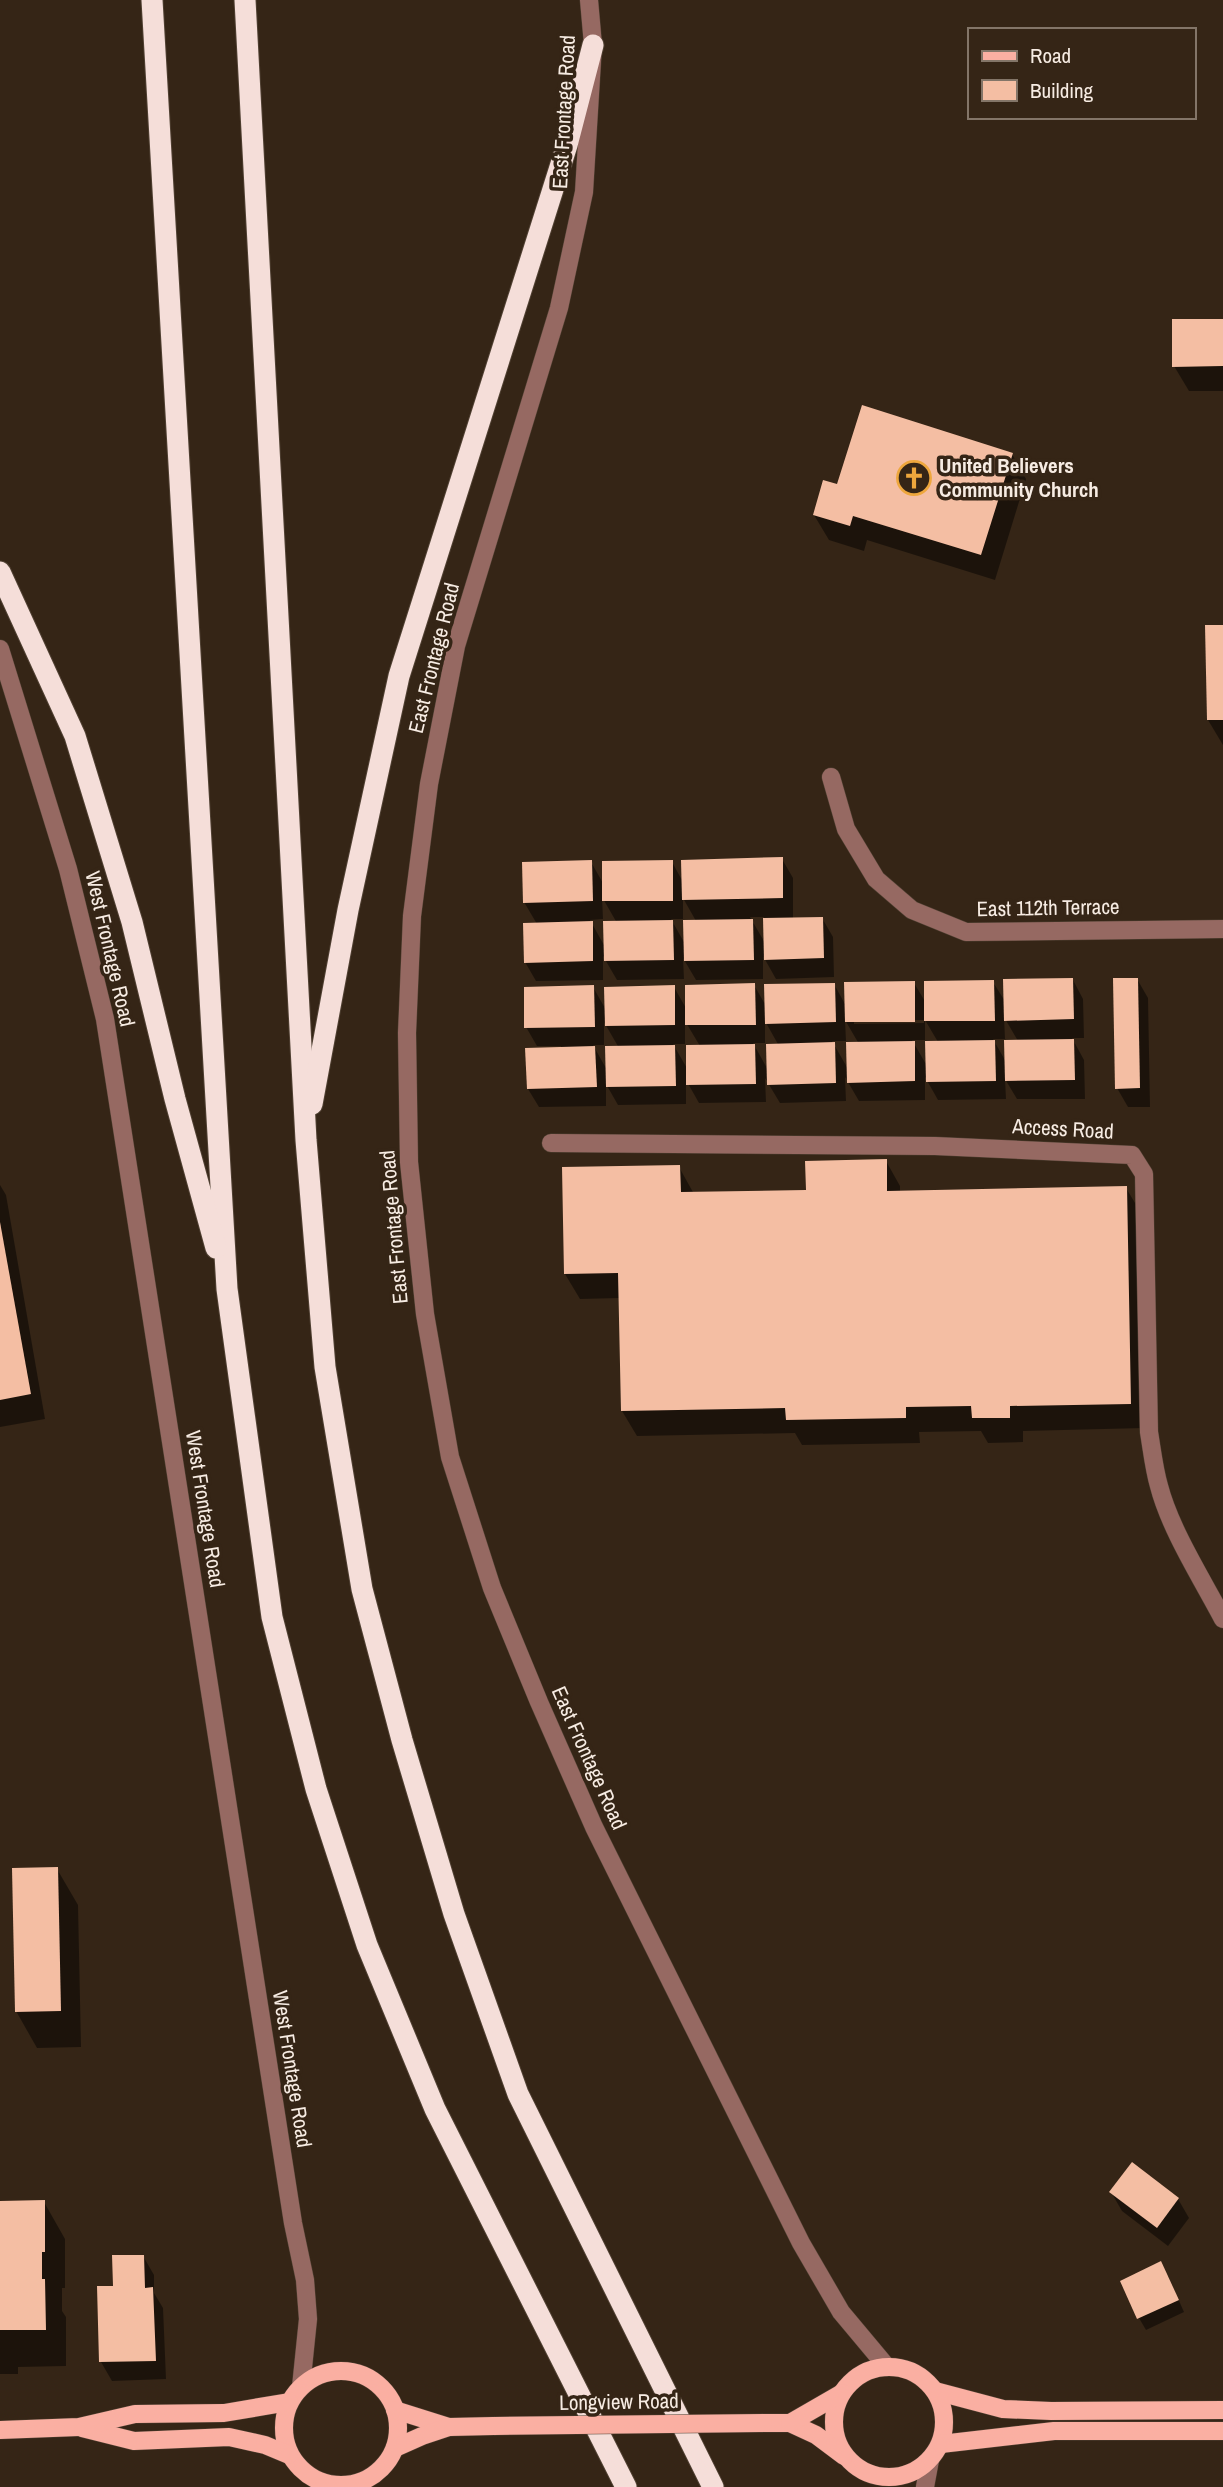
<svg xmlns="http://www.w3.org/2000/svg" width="1223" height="2487" font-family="'Archivo Narrow',sans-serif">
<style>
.shadow{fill:#0007;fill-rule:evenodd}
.building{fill:#f4bea3}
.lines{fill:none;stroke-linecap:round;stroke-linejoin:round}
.minor-casing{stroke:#504133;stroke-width:19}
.major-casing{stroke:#504133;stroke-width:19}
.highway-casing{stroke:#504133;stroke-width:23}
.minor{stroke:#966962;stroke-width:18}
.major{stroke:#faafa2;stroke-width:18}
.highway{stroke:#f5ded9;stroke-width:21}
.major-bridge-casing{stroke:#504133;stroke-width:19;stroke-linecap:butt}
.major-bridge{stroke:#faafa2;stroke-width:18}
.labels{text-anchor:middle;stroke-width:7;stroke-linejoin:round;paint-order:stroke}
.street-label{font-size:21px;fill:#f7ece3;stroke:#352516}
.poi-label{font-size:21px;font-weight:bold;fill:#f7ece3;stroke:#352516;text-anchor:start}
</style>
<rect width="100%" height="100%" fill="#352516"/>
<!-- shadow -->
<g class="shadow">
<path d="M1223,320V391H1189L1174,366Z"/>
<path d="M1012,454L1026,479L995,580L867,540L864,551L829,540L814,515L838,487Z"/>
<path d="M1223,627V745L1208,720Z"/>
<path d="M782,859L793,878V919L822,918L833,937L834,977L776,979L763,956V979L696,980L683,958L684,979L617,980L603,956V980L536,981L525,962L537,924L524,902L591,862L604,885L672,862L683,882ZM602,897L617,923L605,947L590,920L603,919ZM683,898L696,921L685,944L671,919H683ZM750,917H764L765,943Z"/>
<path d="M1137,979L1148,998L1150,1107H1128L1117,1088Z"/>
<path d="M1073,980L1083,999L1084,1038H1072L1084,1060L1085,1099H1017L1005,1079L1006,1099L938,1100L925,1077V1100L859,1101L845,1077L846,1101L780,1103L765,1078L766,1102L699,1103L686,1080V1104L618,1105L606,1084V1106L539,1107L528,1089L561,1049V1046H537L526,1027L593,987L606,1010L674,987L687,1010L754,985L766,1006L834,984L846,1006L914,983L926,1003L993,982L1006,1003ZM1004,1017L1018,1041L1006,1062L993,1039H1005ZM845,1020L859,1044L848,1069L832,1041H846ZM854,1020H924V1023L854,1024ZM925,1020L938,1042L927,1066L912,1040H925ZM685,1021L700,1046L688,1070L673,1044H685ZM765,1021L779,1046L768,1070L753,1043H765ZM604,1022L619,1048L607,1070L593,1045H604Z"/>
<path d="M886,1161L900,1186V1193L1126,1188L1141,1213L1145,1428L1023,1431V1442L988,1443L981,1431L919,1432L920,1443L802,1445L795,1433L637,1436L622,1411L620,1298L580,1299L565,1274L679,1167L694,1194L807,1192Z"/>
<path d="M0,1185L6,1195L45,1419L0,1427Z"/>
<path d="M57,1869L78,1905L81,2047L37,2048L16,2011Z"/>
<path d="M1111,2192L1178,2199L1189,2218L1168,2246L1122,2211Z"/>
<path d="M44,2202L65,2239V2288H62V2311L66,2317V2366L18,2367V2374H0V2203Z"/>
<path d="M143,2256L154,2275V2293L163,2308L166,2379L112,2381L101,2362L114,2287Z"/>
<path d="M1168,2276L1184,2312L1146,2330L1139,2318Z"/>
</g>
<!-- building -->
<g class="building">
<path d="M1172,319H1223V366L1172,367Z"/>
<path d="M862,405L1013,453L981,555L853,516L850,526L813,515L823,480L837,484Z"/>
<path d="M1205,625H1223V720H1207Z"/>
<path d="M783,857V898L682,900L681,860Z"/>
<path d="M592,860L593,901L523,903L522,862Z"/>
<path d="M673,860V901H602V861Z"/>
<path d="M823,917L824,958L764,960L763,918Z"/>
<path d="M753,919L754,960L684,961L683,920Z"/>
<path d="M673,920L674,960L604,961L603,921Z"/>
<path d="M593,921V961L524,963L523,923Z"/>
<path d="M1073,978L1074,1019L1004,1021L1003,979Z"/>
<path d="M1113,978H1138L1140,1088L1115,1089Z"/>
<path d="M994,980L995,1021H924V981Z"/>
<path d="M915,981V1022H845L844,982Z"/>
<path d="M755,983L756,1025H685V985Z"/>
<path d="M835,983L836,1022L765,1024L764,984Z"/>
<path d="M594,985L595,1027L524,1028V987Z"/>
<path d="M675,985V1025L605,1026L604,987Z"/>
<path d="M1074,1039L1075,1080L1005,1081L1004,1040Z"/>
<path d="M995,1040L996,1081L926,1082L925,1041Z"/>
<path d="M915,1041V1081L847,1083L846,1042Z"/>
<path d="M835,1042L836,1083L767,1085L766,1044Z"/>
<path d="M755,1044L756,1084L686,1085V1045Z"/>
<path d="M675,1045L676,1086L606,1087L605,1046Z"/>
<path d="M595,1046L597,1087L527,1089L525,1048Z"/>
<path d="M887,1159V1191L1127,1186L1131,1404L1010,1406V1418H972L971,1406L906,1407V1418L786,1420L785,1408L621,1411L618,1273L564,1274L562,1167L680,1165L681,1192L806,1190L805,1161Z"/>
<path d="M0,1222L31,1394L0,1400Z"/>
<path d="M58,1867L61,2011L15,2012L12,1868Z"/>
<path d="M1132,2162L1179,2198L1157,2228L1109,2192Z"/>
<path d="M45,2200V2252H42V2279H45L46,2330H0V2201Z"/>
<path d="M112,2255H144L145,2288L153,2287L156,2361L99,2362L97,2286H113Z"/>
<path d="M1161,2261L1179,2300L1137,2319L1120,2281Z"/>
</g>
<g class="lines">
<!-- minor casing -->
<g class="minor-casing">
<g id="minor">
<path d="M589,0L593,45L584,192L559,308L456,646L429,784L412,916L407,1033L409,1162L425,1314L450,1457L492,1588L539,1702L594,1827L801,2243L841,2312L887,2367"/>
<path d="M0,649L68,869L105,1019L293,2223L305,2280L308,2319L301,2387"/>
<path d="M831,777L846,829L876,879L912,910L966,932L1223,929"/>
<path d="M551,1143L935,1146L1132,1155L1144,1174L1149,1432C1152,1450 1154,1469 1159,1486C1170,1529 1202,1579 1223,1619"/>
<path d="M333,2485L336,2487"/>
<path d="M925,2487L930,2460"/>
</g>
</g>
<!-- major casing -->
<g class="major-casing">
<g id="major">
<circle cx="889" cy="2422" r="55"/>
<circle cx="341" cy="2428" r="57"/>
<path d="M935,2391L1003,2409L1051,2411L1223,2410"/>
<path d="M395,2410L449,2427"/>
<path d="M763,2423H790L816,2435L844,2456"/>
<path d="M790,2423L842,2393"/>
<path d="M82,2428L134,2441L229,2437L265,2445L289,2455"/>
<path d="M0,2430L79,2427L135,2414L224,2413L289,2402"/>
<path d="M941,2444L1054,2431H1223"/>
<path d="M395,2448L422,2436L449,2427L494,2426"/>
</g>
</g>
<!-- highway casing -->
<g class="highway-casing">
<g id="highway">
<path d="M152,0L227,1289L272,1617L316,1789L367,1945L435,2109L626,2487"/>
<path d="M245,0L306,1140L325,1367L362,1589L402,1740L454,1914L518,2094L713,2487"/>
<path d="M0,572L75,736L132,922L175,1099L216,1248"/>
<path d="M312,1104L348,910L399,676L567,145L593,45"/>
</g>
</g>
<!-- minor -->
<use href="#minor" class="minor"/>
<!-- major -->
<use href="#major" class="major"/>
<!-- highway -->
<use href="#highway" class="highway"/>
<!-- major-bridge casing -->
<g class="major-bridge-casing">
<path id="major-bridge" d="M494,2426L763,2423"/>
</g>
<!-- major-bridge -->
<use href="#major-bridge" class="major-bridge"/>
</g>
<!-- icons -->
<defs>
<g id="church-ring" transform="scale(1.75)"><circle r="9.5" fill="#352516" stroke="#eea73d" stroke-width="1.5"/><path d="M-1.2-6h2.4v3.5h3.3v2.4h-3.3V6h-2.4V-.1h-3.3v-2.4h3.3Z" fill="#eea73d"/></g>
</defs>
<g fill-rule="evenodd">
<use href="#church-ring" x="914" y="478"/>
</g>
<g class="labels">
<!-- street labels -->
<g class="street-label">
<text transform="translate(564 112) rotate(-87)" y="7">East Frontage Road</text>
<text transform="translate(434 658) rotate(-76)" y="7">East Frontage Road</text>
<text transform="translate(1048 908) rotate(-1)" y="7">East 112th Terrace</text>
<text transform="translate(110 949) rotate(77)" y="7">West Frontage Road</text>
<text transform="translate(1063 1129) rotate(3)" y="7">Access Road</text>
<text transform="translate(394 1227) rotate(-95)" y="7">East Frontage Road</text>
<text transform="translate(205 1509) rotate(81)" y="7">West Frontage Road</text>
<text transform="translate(589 1758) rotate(66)" y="7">East Frontage Road</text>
<text transform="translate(292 2069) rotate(81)" y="7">West Frontage Road</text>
<text transform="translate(619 2402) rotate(-1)" y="7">Longview Road</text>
</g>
<!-- poi labels -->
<g class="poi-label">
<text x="939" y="473">United Believers<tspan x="939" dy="24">Community Church</tspan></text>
</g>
</g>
<!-- legend -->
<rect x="968" y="28" width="228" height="91" fill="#352516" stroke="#837568" stroke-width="2"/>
<rect x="982" y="51" width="35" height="10" fill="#faafa2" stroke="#837568" stroke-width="2"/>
<text x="1030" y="63" font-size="21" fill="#f7ece3">Road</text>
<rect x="982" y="80" width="35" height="21" fill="#f4bea3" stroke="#837568" stroke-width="2"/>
<text x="1030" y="98" font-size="21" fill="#f7ece3">Building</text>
</svg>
